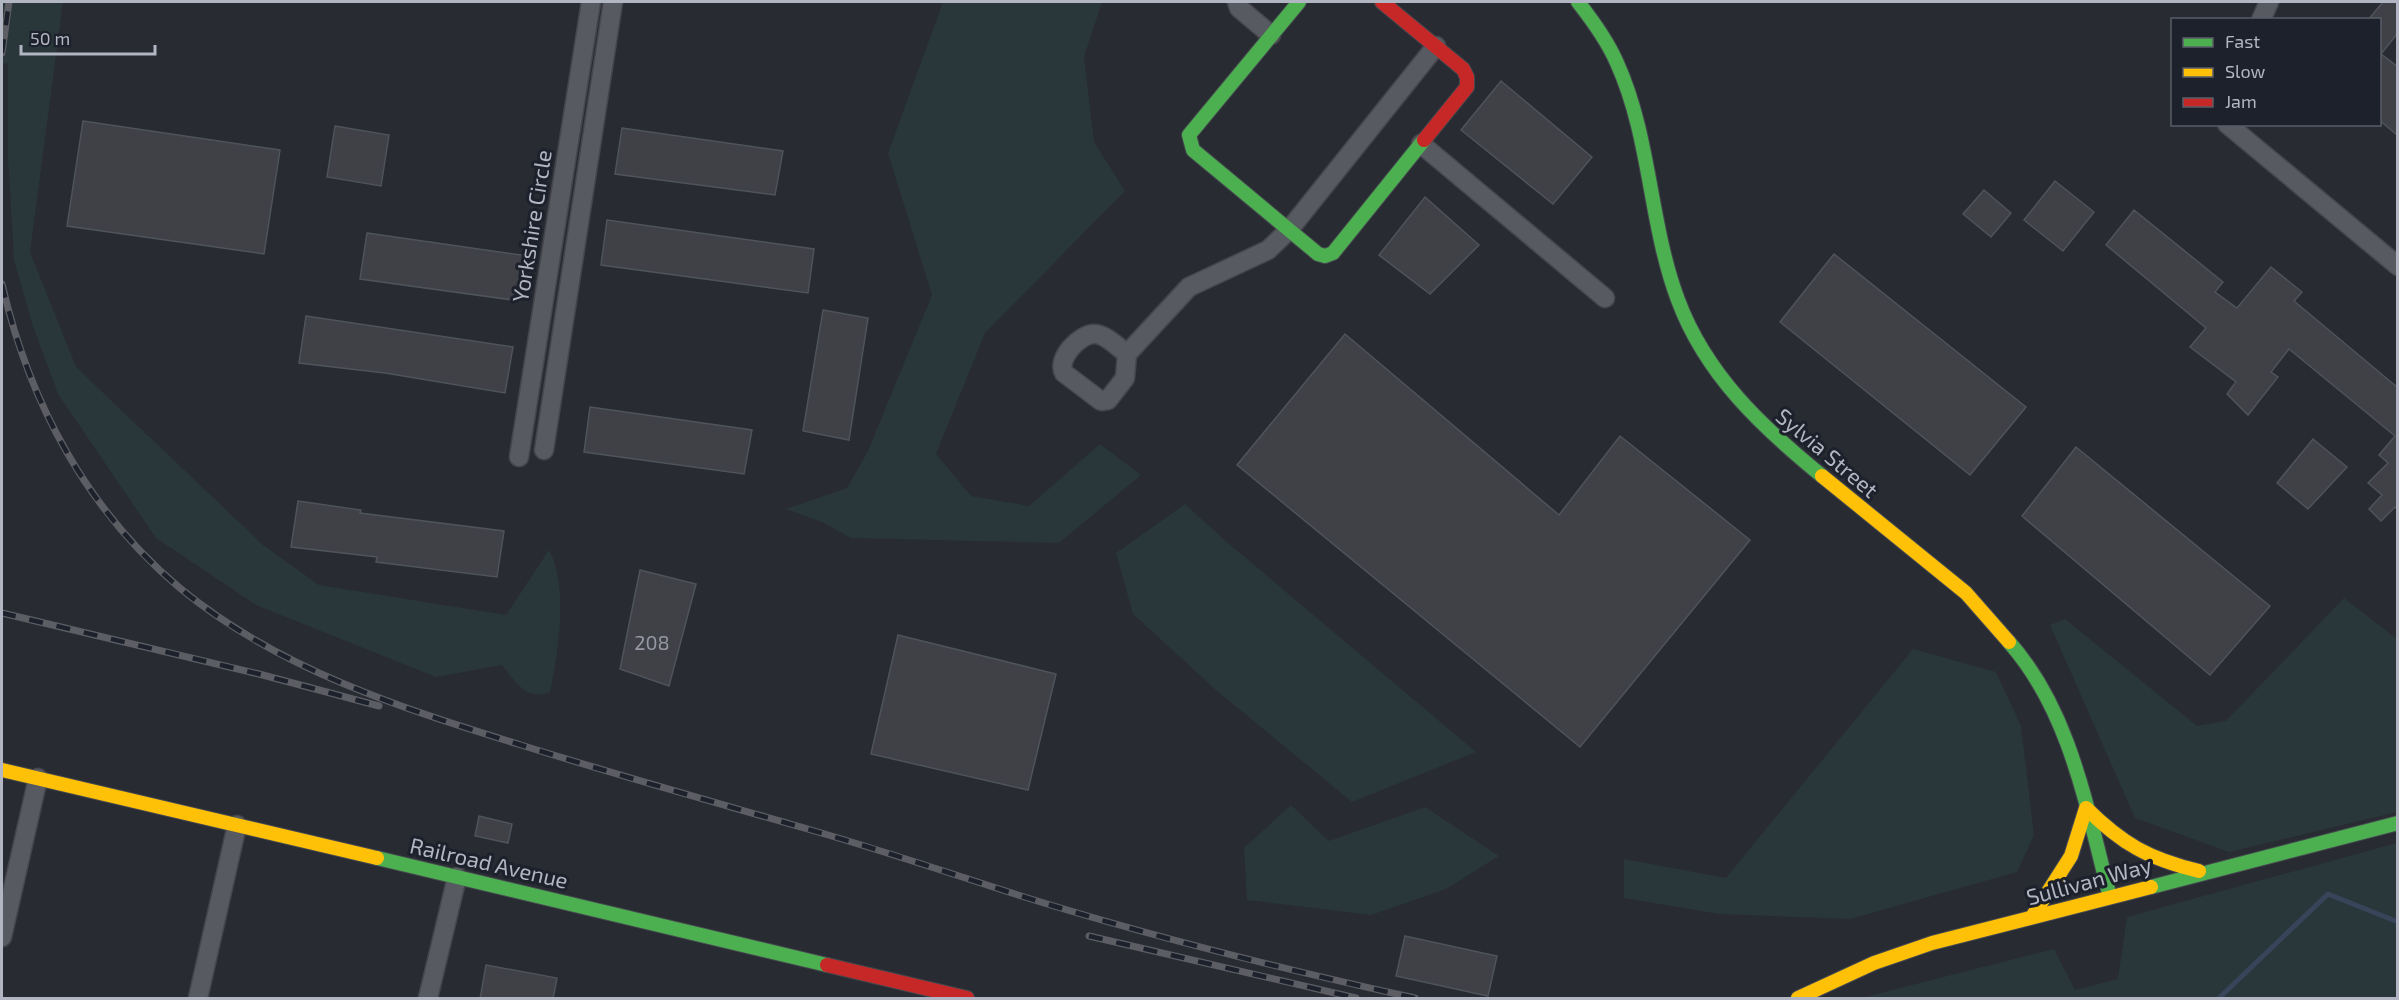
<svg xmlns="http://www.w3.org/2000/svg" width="2399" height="1000" font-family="'Exo 2',sans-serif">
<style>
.green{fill:#29373b}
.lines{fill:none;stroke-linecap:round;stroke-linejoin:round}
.stream{stroke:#38445a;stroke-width:5}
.building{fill:#3f4147;stroke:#4f535a;stroke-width:1.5}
.street-casing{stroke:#44464c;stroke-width:21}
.fast-casing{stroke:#45484f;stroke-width:16}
.slow-casing{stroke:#45484f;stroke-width:16}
.jam-casing{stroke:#45484f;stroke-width:16}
.street{stroke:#575a61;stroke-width:18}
.fast{stroke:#4caf50;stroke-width:14}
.slow{stroke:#ffc107;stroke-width:14}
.jam{stroke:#c62828;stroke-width:14}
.rail-casing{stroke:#5c5e64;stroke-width:7}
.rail{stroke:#1c212c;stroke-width:4.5;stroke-dasharray:14;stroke-linecap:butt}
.labels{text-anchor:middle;stroke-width:6;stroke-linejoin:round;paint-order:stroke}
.number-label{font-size:20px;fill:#9599a4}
.street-label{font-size:22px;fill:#b2b6c3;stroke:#1c212c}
</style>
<rect width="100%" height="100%" fill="#282b32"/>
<!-- green -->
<g class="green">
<path d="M2,2H63L30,252L76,367L263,545L319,585L506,615L549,550C569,586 558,653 550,692C526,702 515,681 502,665L436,677L256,605L156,538L58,394L33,326L14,260L8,156V63L2,64Z"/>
<path d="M943,2H1102L1084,57L1094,142L1125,191L985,333L936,454L971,496L1029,506L1100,444L1141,475L1059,543L851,538L824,523L786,509L847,488L868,451L932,295L888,153Z"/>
<path d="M1185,504L1228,543L1476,752L1352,802L1216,690L1133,614L1116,553Z"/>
<path d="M2344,598L2397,639V812L2229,852L2135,818L2050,625L2065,619L2197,726L2226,721Z"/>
<path d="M1913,649L1996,672L2021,726L2034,835L2017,872L1850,919L1719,914L1624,898V859L1726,878Z"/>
<path d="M1291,805L1329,841L1425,807L1499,856L1446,889L1371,915L1247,900L1244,848Z"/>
<path d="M2397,843V998H1861L2054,949L2075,990L2118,979L2127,917Z"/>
</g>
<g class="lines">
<!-- stream -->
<path class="stream" d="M2219,998L2328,894L2398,922"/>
</g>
<!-- building -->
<g class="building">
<path d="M2383,2H2397V34L2381,54L2397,66V135L2379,120V20H2368Z"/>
<path d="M1501,81L1592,157L1553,204L1461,130Z"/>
<path d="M83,121L280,150L264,254L67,226Z"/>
<path d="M335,126L389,135L381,186L327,177Z"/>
<path d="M622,128L783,151L775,195L615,174Z"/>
<path d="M2055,181L2094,212L2063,251L2024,220Z"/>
<path d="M1984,190L2011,213L1991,237L1963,214Z"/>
<path d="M1425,197L1479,245L1430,294L1379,255Z"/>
<path d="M2134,210L2223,282L2215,292L2237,308L2271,267L2302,292L2294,301L2397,387V509L2395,507L2381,521L2369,509L2382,495L2368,483L2388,463L2379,455L2395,436L2289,349L2271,372L2278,377L2248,415L2227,394L2236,382L2190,347L2206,328L2106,245Z"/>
<path d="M607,220L814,249L808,293L601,265Z"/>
<path d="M367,233L528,256L520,301L360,279Z"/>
<path d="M1834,254L2026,407L1970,475L1780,322Z"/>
<path d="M823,310L868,318L849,440L803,431Z"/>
<path d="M306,316L513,347L505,393L385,373L299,363Z"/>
<path d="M1345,334L1559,515L1620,436L1750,540L1580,747L1237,465Z"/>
<path d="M590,407L752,430L744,474L584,452Z"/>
<path d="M2313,439L2347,467L2308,509L2277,483Z"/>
<path d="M2076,447L2270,606L2210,675L2022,516Z"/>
<path d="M298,501L361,510L360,513L504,531L497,577L376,562L377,557L291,547Z"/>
<path d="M640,570L696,584L669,686L620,669Z"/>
<path d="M898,635L1056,674L1028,790L871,754Z"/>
<path d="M479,816L512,824L508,843L475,836Z"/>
<path d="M1405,936L1497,956L1488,996L1396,976Z"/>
<path d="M486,965L557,978L553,999H480Z"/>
</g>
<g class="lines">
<!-- street casing -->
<g class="street-casing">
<g id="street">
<path d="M1237,2L1239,8L1271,35"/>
<path d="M2261,20L2269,2"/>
<path d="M2227,124L2398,266"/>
<path d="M1421,144L1605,298"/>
<path d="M1127,354C1119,348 1105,334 1095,334C1080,333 1056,359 1064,373L1101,401L1108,400L1125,378L1127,354L1189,287L1268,250L1289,230L1436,46"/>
<path d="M544,450L613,2"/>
<path d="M519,457L591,2"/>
<path d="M2,937L38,778"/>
<path d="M198,998L237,825"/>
<path d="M428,998L457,877"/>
</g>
</g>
<!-- fast casing -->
<g class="fast-casing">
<g id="fast">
<path d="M1299,2L1189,135L1193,150L1318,254L1325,256L1333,253L1424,140"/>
<path d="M1578,2C1593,21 1607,40 1617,63C1651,138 1649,223 1678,300C1706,375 1762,427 1822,476"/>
<path d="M2009,642C2071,712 2087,810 2110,897"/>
<path d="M377,858L827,965"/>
<path d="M2151,887L2398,823"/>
</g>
</g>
<!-- slow casing -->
<g class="slow-casing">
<g id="slow">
<path d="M1822,476L1966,593L2009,642"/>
<path d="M2,770L377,858"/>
<path d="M2032,917L2071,856L2086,808C2122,844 2149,859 2199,871"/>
<path d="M1798,998L1874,963L1932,943L2151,887"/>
</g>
</g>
<!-- jam casing -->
<g class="jam-casing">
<g id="jam">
<path d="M1382,2L1463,69L1467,77V87L1424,140"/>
<path d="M827,965L967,998"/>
</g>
</g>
<!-- street -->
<use href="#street" class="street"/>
<!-- fast -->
<use href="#fast" class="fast"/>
<!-- slow -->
<use href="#slow" class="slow"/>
<!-- jam -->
<use href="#jam" class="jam"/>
<!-- rail casing -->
<g class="rail-casing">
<g id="rail">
<path d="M2,53L9,2"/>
<path d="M2,284C29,402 87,511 181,589C280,670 401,708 521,745C617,775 714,802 811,830C881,850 949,873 1018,895C1149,936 1282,969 1415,998"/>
<path d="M2,613L259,674L379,706"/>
<path d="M1089,936L1356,998"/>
</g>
</g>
<!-- rail -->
<use href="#rail" class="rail"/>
</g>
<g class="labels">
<!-- number labels -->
<g class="number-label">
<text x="652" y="650">208</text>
</g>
<!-- street labels -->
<g class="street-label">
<text transform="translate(532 226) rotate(-81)" y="8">Yorkshire Circle</text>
<text transform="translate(1827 453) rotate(40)" y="8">Sylvia Street</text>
<text transform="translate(489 863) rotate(13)" y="8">Railroad Avenue</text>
<text transform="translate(2089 881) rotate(-15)" y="8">Sullivan Way</text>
</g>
</g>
<!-- border -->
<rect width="2399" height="1000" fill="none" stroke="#b2b6c3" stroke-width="6"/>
<!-- legend -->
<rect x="2171" y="18" width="210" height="108" fill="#1c212c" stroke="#585d68" stroke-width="1.5"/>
<rect x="2183" y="38" width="30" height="9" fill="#4caf50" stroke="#585d68" stroke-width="1.5"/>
<text x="2225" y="48" font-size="18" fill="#b2b6c3">Fast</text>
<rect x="2183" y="68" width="30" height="9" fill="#ffc107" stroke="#585d68" stroke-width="1.5"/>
<text x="2225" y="78" font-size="18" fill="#b2b6c3">Slow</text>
<rect x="2183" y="98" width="30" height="9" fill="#c62828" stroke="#585d68" stroke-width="1.5"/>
<text x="2225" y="108" font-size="18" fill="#b2b6c3">Jam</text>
<!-- scale -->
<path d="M21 45v9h134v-9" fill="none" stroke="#b2b6c3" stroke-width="3"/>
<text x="30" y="45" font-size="18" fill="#b2b6c3" stroke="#1c212c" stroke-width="4.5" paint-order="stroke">50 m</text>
</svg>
